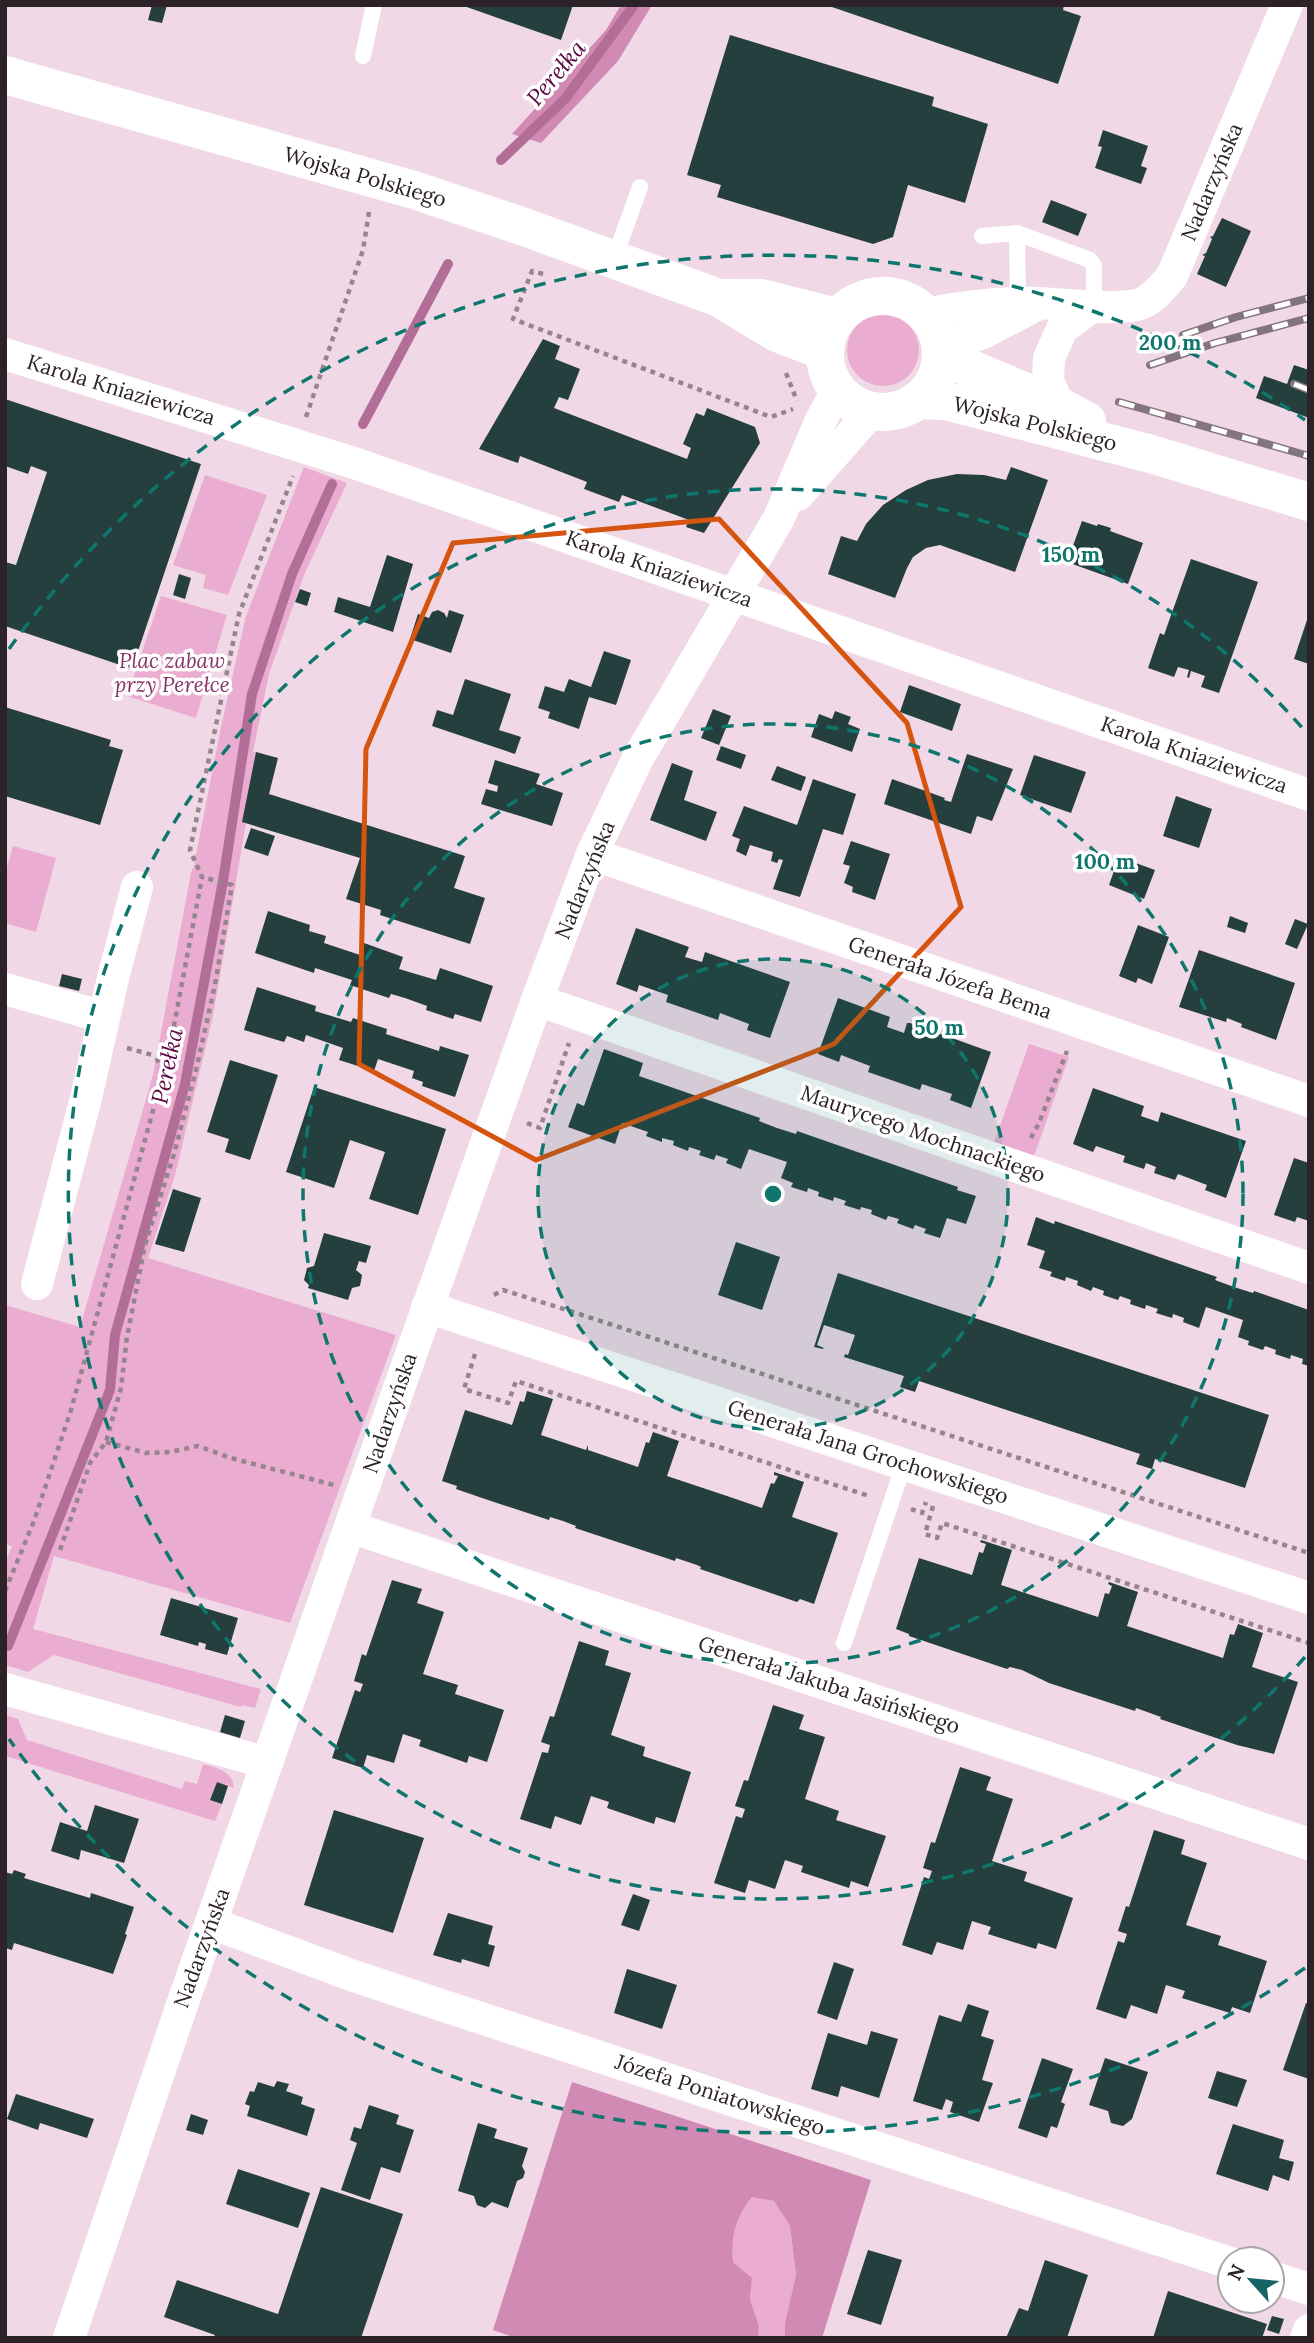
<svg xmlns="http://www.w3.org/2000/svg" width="1314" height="2343" font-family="Lora,serif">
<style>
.green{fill:#eaacd0}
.forest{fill:#d18ab4}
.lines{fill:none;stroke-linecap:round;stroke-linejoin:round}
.stream{stroke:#b26e97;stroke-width:10}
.building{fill:#243f3e}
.path{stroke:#97858e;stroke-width:4.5;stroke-dasharray:5 5;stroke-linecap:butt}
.service{stroke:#fff;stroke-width:16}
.minor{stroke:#fff;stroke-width:32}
.tertiary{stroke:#fff;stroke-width:38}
.rail-casing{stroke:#84747d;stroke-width:8}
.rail{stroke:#fff;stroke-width:5;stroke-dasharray:16;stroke-linecap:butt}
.marked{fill:none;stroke:#d5540f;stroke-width:5;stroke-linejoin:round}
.ring{fill:none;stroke:#0f766e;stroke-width:3.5;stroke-dasharray:12 9}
.labels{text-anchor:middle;stroke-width:7;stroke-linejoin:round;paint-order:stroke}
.street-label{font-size:21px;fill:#2c2227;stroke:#fff}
.park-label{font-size:21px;font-style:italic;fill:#863369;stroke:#fff}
.water-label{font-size:23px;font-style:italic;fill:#5c0644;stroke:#fff}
.centre{fill:#0f766e;stroke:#fff;stroke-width:3.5}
.ring-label{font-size:21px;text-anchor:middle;font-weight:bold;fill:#0f766e;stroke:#fff;stroke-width:7;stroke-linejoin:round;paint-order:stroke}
</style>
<rect width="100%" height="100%" fill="#f1d8e6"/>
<!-- green -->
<g class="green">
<circle cx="883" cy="350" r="36"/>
<path d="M304,467L347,483L304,575L269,674L253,752H256L243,822L246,823L213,1016L175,1175L148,1258L396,1335L290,1623L54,1556L33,1629L261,1689L255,1708L242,1705L241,1707L54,1655L28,1672L5,1665V1563L12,1546L5,1544V1305L80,1327L153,1075L191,873L194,865L221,727L246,616Z"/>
<path d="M205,475L267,495L228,595L203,588L206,575L173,565Z"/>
<path d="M161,596L227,615L196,718L127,696Z"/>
<path d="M13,846L56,858L36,932L5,923V874Z"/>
<path d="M1029,1044L1069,1057L1034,1156L994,1143Z"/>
<path d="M5,1715L18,1719L27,1740L182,1789L185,1781L197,1784L203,1764C217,1768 233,1771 234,1788L217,1782L210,1800L222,1804L215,1821L5,1756Z"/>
<path d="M752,2197L774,2200L790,2226L796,2274L785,2323V2338H758L759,2326L750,2299L752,2278L733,2262C731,2234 735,2220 752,2197Z"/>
</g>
<!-- forest -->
<g class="forest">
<path d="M621,5H652L618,61L541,143L512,134L606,30Z"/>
<path d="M572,2082L871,2180L822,2338H785V2323L796,2274L790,2226L774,2201L752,2197C735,2219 731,2235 733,2262L752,2278L750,2299L759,2326L758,2338H516L493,2330Z"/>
</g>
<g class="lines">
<!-- stream -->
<g class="stream">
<path d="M501,160L565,99L634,5"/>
<path d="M363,424L448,264"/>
<path d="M8,1646L110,1390L115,1335L185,1084L223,881L252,694L292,574L332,484"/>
</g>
</g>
<!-- building -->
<g class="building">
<path d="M152,5H167L162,23L148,20Z"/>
<path d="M461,5H573L561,40Z"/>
<path d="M1064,5L1063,10L1081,16L1058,84L829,6Z"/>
<path d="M730,35L934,97L932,106L988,124L965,203L908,185L893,237L873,244L717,197L721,185L687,175Z"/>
<path d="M1103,130L1148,146L1141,166L1147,168L1141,184L1095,168L1102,147L1098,146Z"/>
<path d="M1051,200L1087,214L1078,236L1042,222Z"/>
<path d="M1222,218L1251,231L1226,287L1197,274L1205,256L1202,255L1206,253L1212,239L1210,237L1213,236Z"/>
<path d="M543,339L560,346L555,359L580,369L568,400L559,397L554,408L687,459L691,448L683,444L696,413L704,416L707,408L755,427L760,443L704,533L686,527L689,520L622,495L619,502L584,489L587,482L520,456L518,463L479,449Z"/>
<path d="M1294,365L1309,370V418L1256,398L1264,376L1287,384Z"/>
<path d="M5,399L201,464L132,669L5,626V562L16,565L47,472L31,466L28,474L5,466Z"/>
<path d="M1011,467L1048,480L1015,572L940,545L926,548L913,557L907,568L895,598L828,574L841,536L857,541L866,524L883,505L906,490L928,480L957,474L984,475L1006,480Z"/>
<path d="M1082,521L1097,526L1098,524L1111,528L1110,531L1143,543L1128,584L1067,562Z"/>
<path d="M387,555L413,564L393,632L334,612L338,597L370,607Z"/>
<path d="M1191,559L1258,582L1219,693L1201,687L1205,676L1191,671L1189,678L1187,677L1189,670L1178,667L1174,677L1148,668L1160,633L1164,635Z"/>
<path d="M179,574L191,578L185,599L173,595Z"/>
<path d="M300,589L311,593L307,606L295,602Z"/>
<path d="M438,610L444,613L447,618L449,610L464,615L451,653L410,639L418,614L429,618L432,612Z"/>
<path d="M1308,617H1309V664L1294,659Z"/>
<path d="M604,651L631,660L616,705L589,697L579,729L548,718L550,712L538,708L545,686L564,692L569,679L591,687Z"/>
<path d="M465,679L511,694L499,730L521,737L515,754L432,726L437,710L453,715Z"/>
<path d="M909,685L961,704L952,731L900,712Z"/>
<path d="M5,707L111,740L109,746L123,750L100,825L5,796Z"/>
<path d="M713,709L731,716L719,745L701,738Z"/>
<path d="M835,711L851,717L848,724L860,729L852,752L811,737L819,714L832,719Z"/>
<path d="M721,746L746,755L741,769L716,760Z"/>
<path d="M256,752L278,758L269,794L465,856L454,888L485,898L470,944L380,915L381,910L346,899L360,858L242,822Z"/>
<path d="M967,754L1013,769L992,821L977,816L971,834L884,804L892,779L945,798L944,800L951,802Z"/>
<path d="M1034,755L1086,772L1071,813L1020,795Z"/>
<path d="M495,760L540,774L536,784L563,793L552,826L481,804L486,789L497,792L498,786L488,783Z"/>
<path d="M672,763L693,771L684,800L717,812L706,841L650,820Z"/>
<path d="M777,766L806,777L801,791L771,780Z"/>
<path d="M813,779L856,794L843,835L823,829L800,897L773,889L783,860L779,859L777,863L771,861L773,852L750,845L746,856L736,851L740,839L732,836L744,806L797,825Z"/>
<path d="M1176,796L1212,809L1199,848L1163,836Z"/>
<path d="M251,828L275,836L268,856L244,848Z"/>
<path d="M851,841L890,854L875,900L852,892L853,887L844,883L850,866L843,864Z"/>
<path d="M1119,857L1155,870L1144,899L1109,885Z"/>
<path d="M268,911L310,925L309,931L326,936L324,943L360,955L364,943L403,957L399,969L436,980L440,968L493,986L481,1022L455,1014L453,1019L426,1010L427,1006L405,998L391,994L389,998L350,985L352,980L315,968L314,973L255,953Z"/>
<path d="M1230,916L1248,923L1245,933L1227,927Z"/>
<path d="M1295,919L1308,924L1297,949L1285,944Z"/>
<path d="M1138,925L1169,937L1152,984L1138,978L1136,983L1119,976Z"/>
<path d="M636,928L689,947L685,957L702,962L705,952L790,982L770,1038L747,1030L749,1024L720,1013L718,1020L666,1002L668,995L639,985L637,992L616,984Z"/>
<path d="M1199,950L1295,983L1276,1040L1241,1027L1242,1024L1227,1018L1226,1022L1179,1007Z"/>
<path d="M62,974L82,979L79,991L59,986Z"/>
<path d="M257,987L316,1006L315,1011L351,1022L353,1018L387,1029L386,1034L439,1051L440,1046L469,1055L455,1097L422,1086L423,1082L412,1078L414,1071L378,1059L374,1071L339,1060L343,1048L306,1035L304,1042L287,1036L284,1042L244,1030Z"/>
<path d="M838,998L890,1017L887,1027L904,1033L907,1023H910L991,1052L971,1108L950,1100L952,1094L922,1084L920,1090L868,1072L870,1066L841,1055L839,1062L818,1054Z"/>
<path d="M604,1049L643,1063L639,1076L760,1118L759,1121L777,1128L796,1134L797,1131L958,1187L957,1190L976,1196L966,1224L947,1218L940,1238L924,1233L926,1229L915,1225L913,1229L897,1223L899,1219L888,1216L886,1220L871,1214L872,1210L861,1207L860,1210L844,1205L846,1201L834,1197L833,1201L818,1196L819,1192L808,1188L807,1192L791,1187L793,1183L781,1178L787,1162L749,1149L741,1169L726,1163L728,1159L716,1155L714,1160L699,1155L701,1151L689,1147L688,1151L673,1145L674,1141L662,1138V1142L646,1136L648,1132L622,1123L615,1144L568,1127L577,1103L584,1106Z"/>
<path d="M230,1060L278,1075L250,1160L225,1152L229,1139L207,1132Z"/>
<path d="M314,1087L446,1129L418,1215L369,1199L385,1152L350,1140L334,1188L286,1172Z"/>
<path d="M1093,1088L1144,1106L1141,1116L1158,1122L1161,1112L1246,1141L1226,1198L1205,1190L1207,1185L1178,1174L1175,1180L1154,1173L1156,1167L1146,1163L1144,1169L1123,1162L1125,1156L1096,1146L1093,1152L1073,1144Z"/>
<path d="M1294,1158L1309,1163V1221L1297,1217L1295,1222L1274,1215Z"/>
<path d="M173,1189L201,1198L184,1252L155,1244Z"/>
<path d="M1036,1217L1054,1224L1055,1221L1217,1277L1215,1280L1234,1287L1253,1293L1254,1291L1309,1310V1366L1302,1364L1303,1359L1291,1355L1290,1359L1275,1354L1276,1350L1265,1346L1263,1350L1248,1345L1249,1341L1238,1337L1243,1320L1206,1307L1199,1328L1183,1322L1184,1318L1173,1314L1172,1318L1156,1313L1158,1309L1146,1305L1145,1309L1130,1304L1131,1300L1120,1296L1118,1300L1103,1295L1104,1291L1093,1287L1091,1291L1077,1285L1078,1281L1066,1277L1065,1281L1050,1276L1052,1272L1039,1268L1045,1251L1027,1245Z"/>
<path d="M324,1233L371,1246L366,1263L359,1261L356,1270L362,1275L360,1286L352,1288L348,1300L308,1288L309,1285L304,1280L307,1268L314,1266Z"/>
<path d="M736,1242L780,1257L762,1310L718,1295Z"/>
<path d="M838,1273L1269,1415L1245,1488L1155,1459L1152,1469L1136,1464L1140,1454L919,1381L915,1392L900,1387L904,1376L844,1357L845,1354L848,1355L855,1335L824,1325L817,1345L824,1348L823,1349L814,1347Z"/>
<path d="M527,1391L553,1399L541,1435L586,1450L588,1445V1450L638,1467L646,1442L649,1443L653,1432L679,1441L667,1476L727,1496L762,1508L771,1483L774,1484L778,1476L774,1475V1472L804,1482L792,1517L838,1533L814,1604L800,1599L797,1602L700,1569L701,1567L697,1565L676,1558L675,1561L575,1528L576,1526L563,1521L550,1517L549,1520L485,1499L456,1489L457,1486L442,1481L465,1410L512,1425L520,1401L524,1402Z"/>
<path d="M981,1540L1012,1550L1001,1585L1098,1617L1105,1593L1109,1594L1112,1586L1108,1584L1109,1582L1138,1592L1127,1626L1223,1658L1230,1634L1234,1635L1238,1624L1263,1633L1252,1667L1298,1682L1274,1754L1237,1745L1160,1719L1161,1717L1136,1708L1135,1711L1049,1683L1022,1670L1010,1667L1007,1669L909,1636V1634L896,1629L919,1558L972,1575L979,1552L983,1553L986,1544L980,1542Z"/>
<path d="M392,1580L422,1589L417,1603L444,1612L423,1674L458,1685L455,1694L504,1710L487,1762L469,1756L467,1763L419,1746L421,1740L403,1734L394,1763L367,1755L363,1768L332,1758L355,1690L360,1692L363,1684L354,1681L362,1654L366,1656Z"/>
<path d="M171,1598L238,1618L227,1655L205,1649L206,1644L199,1642L198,1646L160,1635Z"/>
<path d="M579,1641L609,1651L605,1665L631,1673L611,1735L645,1747L643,1756L691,1772L675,1823L656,1817L654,1824L607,1808L609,1802L591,1796L581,1825L555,1816L551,1829L520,1819L542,1752L548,1753L550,1745L541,1742L550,1716L554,1717Z"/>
<path d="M773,1705L804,1715L799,1729L825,1737L805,1799L839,1811L836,1820L886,1836L868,1887L851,1881L849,1888L801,1872L803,1866L785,1860L775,1889L749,1880L745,1893L714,1883L736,1816L742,1818L745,1809L735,1806L744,1780L748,1781Z"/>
<path d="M225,1715L245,1721L240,1738L220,1732Z"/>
<path d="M960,1767L991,1777L986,1790L1013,1799L992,1861L1027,1872L1024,1881L1073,1898L1056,1949L1038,1943L1036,1949L988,1934L991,1927L972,1921L963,1950L937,1942L932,1955L902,1945L924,1877L929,1879L932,1871L923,1868L931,1842L935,1843Z"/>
<path d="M217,1782L228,1786L222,1804L210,1800Z"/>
<path d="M95,1805L139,1819L124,1863L81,1850L79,1860L51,1851L60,1822L87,1831Z"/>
<path d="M334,1810L424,1838L393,1933L304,1905Z"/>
<path d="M1154,1830L1185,1840L1181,1854L1207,1863L1186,1925L1221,1936L1218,1945L1267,1961L1250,2013L1232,2007L1230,2013L1182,1998L1185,1991L1166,1985L1157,2014L1131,2005L1126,2019L1096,2009L1118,1941L1124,1943L1127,1934L1118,1931L1126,1906L1129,1907Z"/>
<path d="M14,1870L26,1874L24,1878L90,1898L91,1893L134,1907L125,1934L127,1935L113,1974L14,1943L12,1950L5,1948V1872L12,1874Z"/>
<path d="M633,1894L650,1900L639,1931L621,1925Z"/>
<path d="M448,1913L493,1926L488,1944L495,1946L489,1967L462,1959L461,1963L433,1955Z"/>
<path d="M834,1962L854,1969L837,2020L817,2013Z"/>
<path d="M627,1969L677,1985L662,2029L614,2013Z"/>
<path d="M1306,2003L1309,2004V2079L1283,2070Z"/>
<path d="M968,2004L989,2011L981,2036L994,2040L982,2080L993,2083L979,2122L950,2112L953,2102L946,2099L942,2110L913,2101L939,2015L961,2022Z"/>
<path d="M871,2031L898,2039L879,2098L841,2086L838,2097L811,2089L828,2033L867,2045Z"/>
<path d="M1042,2058L1073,2069L1061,2102L1065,2104L1057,2128L1051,2126L1047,2138L1018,2128Z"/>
<path d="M1105,2058L1148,2072L1132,2119L1123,2126L1111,2123L1108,2111L1089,2105Z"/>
<path d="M1217,2071L1247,2080L1237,2107L1208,2098Z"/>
<path d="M277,2081L289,2084L286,2091L303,2097L301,2104L315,2109L307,2136L247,2116L250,2106L245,2104L250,2091L254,2092L258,2082L274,2087Z"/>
<path d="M16,2094L94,2119L87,2138L40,2123L38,2130L7,2119Z"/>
<path d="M369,2105L399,2115L396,2124L414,2130L400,2173L381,2167L370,2200L341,2190L357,2143L350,2140L354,2127L361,2129Z"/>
<path d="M191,2114L208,2120L203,2135L186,2130Z"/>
<path d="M478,2123L497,2129L494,2138L528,2148L522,2166L525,2172L523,2178L517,2181L508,2208L492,2202L485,2208L477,2205L474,2196L458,2191Z"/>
<path d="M1233,2124L1284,2140L1279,2158L1294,2162L1289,2181L1273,2175L1268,2191L1216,2174Z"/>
<path d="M238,2169L310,2193L298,2228L226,2204Z"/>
<path d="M321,2187L403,2214L361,2338H213L215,2335L164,2317L177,2280L278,2314Z"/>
<path d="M868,2250L902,2260L881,2325L847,2314Z"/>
<path d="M1045,2260L1088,2275L1067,2338H1006L1019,2308L1028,2311Z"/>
<path d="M1168,2291L1267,2324L1262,2338H1153Z"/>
<path d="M1272,2316L1284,2319L1279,2334L1267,2330Z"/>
</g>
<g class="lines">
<!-- path -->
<g class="path">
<path d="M543,274L532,271L513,319L771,417L793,409"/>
<path d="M786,373L797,401"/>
<path d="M306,417L363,250L369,212"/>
<path d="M127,1048L156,1056"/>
<path d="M162,1072L156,1056L168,1053"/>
<path d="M527,1123L540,1128L569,1043"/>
<path d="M1031,1138L1039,1123L1067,1051"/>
<path d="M494,1295L503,1290L573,1312L1309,1553"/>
<path d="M475,1354L464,1389L508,1403L516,1381L869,1496"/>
<path d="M106,1442L146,1453L170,1452L198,1446L231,1458L334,1485"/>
<path d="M933,1506L925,1534L937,1538L942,1523L1309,1643"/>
<path d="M911,1509L922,1513L926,1502"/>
<path d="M60,1550L90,1463L106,1442L121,1388L127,1337L145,1245L174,1154L196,1070L215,985L232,885L202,877"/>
<path d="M5,1591L34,1521L71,1410L169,1052L202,877L190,850L239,614L293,476"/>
</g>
<!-- service -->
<g class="service">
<path d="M363,56L374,5"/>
<path d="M1017,233L1018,303"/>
<path d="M982,236L1017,233L1090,260L1094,266V305"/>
<path d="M614,259L640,187"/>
<path d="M844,1643L904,1464"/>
</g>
<!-- minor -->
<g class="minor">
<path d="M926,314C963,306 999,302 1038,303C1063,304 1119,311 1140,304C1154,299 1163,286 1172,276L1287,5"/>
<path d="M941,346L981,334L1035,306"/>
<path d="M5,354L357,464L1309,795"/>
<path d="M1059,406L1048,381L1049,358L1062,329L1094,305"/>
<path d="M798,495L872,411"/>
<path d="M592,854L1309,1101"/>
<path d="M5,989L104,1017"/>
<path d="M537,1000L1309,1268"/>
<path d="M37,1284L86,1098L113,978L137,887"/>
<path d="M427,1307L1309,1598"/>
<path d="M350,1527L1309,1844"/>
<path d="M5,1689L267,1763"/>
<path d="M211,1923L351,1975L444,2006L1230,2263"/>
<path d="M1272,2277L1309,2289"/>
<path d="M69,2338L182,2005L361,1495L537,1000L592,854L638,758L779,518L821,420L837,391"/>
<path d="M1306,2338L1309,2330"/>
</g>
<!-- tertiary -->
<g class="tertiary">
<path d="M5,75L414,190L530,229L719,298L777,333L824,351"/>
<circle cx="883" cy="354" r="58"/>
<path d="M724,298H761L836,317"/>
<path d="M941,346L962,365L1059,406L1087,421"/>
<path d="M918,400L946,401L1151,454L1309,502"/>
</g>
<!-- rail casing -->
<g class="rail-casing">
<g id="rail">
<path d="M1183,335L1236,317L1309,298"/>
<path d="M1150,365L1215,343L1309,318"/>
<path d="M1294,384L1309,390"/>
<path d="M1119,402L1309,456"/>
</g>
</g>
<!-- rail -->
<use href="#rail" class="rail"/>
</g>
<!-- marked area -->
<path class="marked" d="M719,519L907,723L961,907L834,1044L536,1160L359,1064L366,749L453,543Z"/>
<!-- distance rings -->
<circle cx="773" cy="1194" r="235" fill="#0f766e" fill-opacity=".12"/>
<g class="ring">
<circle cx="773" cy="1194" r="235"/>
<circle cx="773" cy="1194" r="470"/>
<path d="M1305 1657A705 705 0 1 1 1305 731"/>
<path d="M1305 1968A939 939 0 0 1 9 1739M9 649A939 939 0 0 1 1305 420"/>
</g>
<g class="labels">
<!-- street labels -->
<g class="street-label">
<text transform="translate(365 177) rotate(16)" y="7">Wojska Polskiego</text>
<text transform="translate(1212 182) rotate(-67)" y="7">Nadarzyńska</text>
<text transform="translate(121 390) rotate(17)" y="7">Karola Kniaziewicza</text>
<text transform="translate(1035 424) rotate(14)" y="7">Wojska Polskiego</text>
<text transform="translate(659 569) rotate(19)" y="7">Karola Kniaziewicza</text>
<text transform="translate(1194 755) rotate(19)" y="7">Karola Kniaziewicza</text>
<text transform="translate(585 880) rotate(-68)" y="7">Nadarzyńska</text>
<text transform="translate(950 978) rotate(19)" y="7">Generała Józefa Bema</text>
<text transform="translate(923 1134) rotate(19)" y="7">Maurycego Mochnackiego</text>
<text transform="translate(390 1413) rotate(-71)" y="7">Nadarzyńska</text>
<text transform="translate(868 1452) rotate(18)" y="7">Generała Jana Grochowskiego</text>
<text transform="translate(829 1685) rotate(18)" y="7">Generała Jakuba Jasińskiego</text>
<text transform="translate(202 1948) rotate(-70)" y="7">Nadarzyńska</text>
<text transform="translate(720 2095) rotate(18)" y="7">Józefa Poniatowskiego</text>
</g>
<!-- park labels -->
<g class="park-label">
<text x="172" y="668">Plac zabaw<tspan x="172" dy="24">przy Perełce</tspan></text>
</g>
<!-- water labels -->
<g class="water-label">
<text transform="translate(556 73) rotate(-50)" y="8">Perełka</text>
<text transform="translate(167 1066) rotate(-78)" y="8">Perełka</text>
</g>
</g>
<circle cx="773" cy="1194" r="10" class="centre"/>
<g class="ring-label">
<text x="1170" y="350">200 m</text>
<text x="1071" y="562">150 m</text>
<text x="1105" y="869">100 m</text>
<text x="939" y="1035">50 m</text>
</g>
<!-- border -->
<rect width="1314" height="2343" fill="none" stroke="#2c2227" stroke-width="14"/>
<!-- north arrow -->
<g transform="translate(1251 2280) rotate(297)"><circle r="33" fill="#ffffff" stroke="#aba7a9" stroke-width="2"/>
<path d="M0-5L12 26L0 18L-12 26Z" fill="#166463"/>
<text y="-10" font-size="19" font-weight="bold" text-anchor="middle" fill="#2c2227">N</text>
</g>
</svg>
